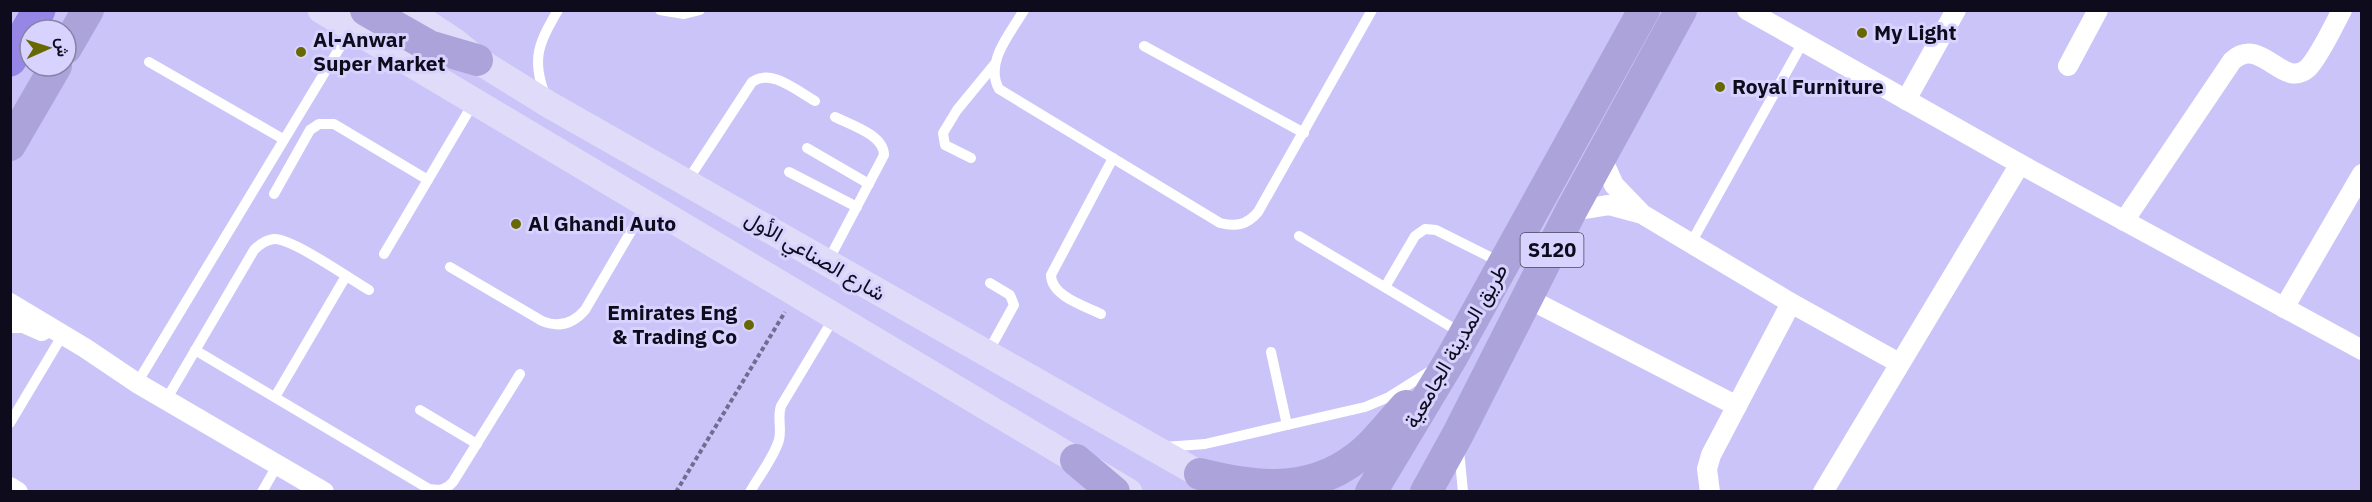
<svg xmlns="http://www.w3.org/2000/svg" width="2372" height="502" font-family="'IBM Plex Sans',Vazirmatn,sans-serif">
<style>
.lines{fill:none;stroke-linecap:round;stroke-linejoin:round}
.path{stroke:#716c90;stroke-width:4;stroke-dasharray:4.5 3;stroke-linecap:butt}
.lane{stroke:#fff;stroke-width:10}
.street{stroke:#fff;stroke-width:20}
.secondary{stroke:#e0dbf8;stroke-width:27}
.primary{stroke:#aba3d9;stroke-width:32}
.highway{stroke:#9687e7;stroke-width:33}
.poi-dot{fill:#686803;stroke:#d7d2fe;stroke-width:2}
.labels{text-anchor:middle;stroke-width:6;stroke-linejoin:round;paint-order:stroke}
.shield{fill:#d7d2fe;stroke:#4a4760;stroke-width:1.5}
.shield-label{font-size:20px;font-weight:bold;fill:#0e0b1d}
.poi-label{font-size:21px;font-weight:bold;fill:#0e0b1d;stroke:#d7d2fe;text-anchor:start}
.street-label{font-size:21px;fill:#0e0b1d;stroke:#d7d2fe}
</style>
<rect width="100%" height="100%" fill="#cac4f9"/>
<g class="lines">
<!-- path -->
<path class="path" d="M676,492L785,312"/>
<!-- lane -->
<g class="lane">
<path d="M660,10L684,14L700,10"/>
<path d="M1024,10C1011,33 984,62 999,89L1220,223C1236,227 1247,225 1258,212L1372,10"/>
<path d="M1144,46L1304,133"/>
<path d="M149,62L283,139"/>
<path d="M545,95C531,58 539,43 558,10"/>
<path d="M807,148L869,184"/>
<path d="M971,158L945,145L943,133L957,110L994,65"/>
<path d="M789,172L857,207"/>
<path d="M686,183L752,82C771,68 797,91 815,101"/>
<path d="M274,194L310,130L319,124H334L428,180"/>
<path d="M1299,236L1463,334"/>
<path d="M1691,243L1803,42"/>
<path d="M384,254L474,102"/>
<path d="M827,263L884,155C884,135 851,125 835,117"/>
<path d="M450,267L542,321C559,328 573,324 585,310L647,204"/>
<path d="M1385,287L1415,236L1425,229L1436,230L1500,262"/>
<path d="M1101,314C1085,306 1051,296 1051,275L1113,158"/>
<path d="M195,350L429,489C439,491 446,490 453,482L520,374"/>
<path d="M1271,352L1287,425"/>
<path d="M987,354L1014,305L1010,295L990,283"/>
<path d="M137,383L351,29"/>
<path d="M275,397L346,276"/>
<path d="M166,400L254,250C259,245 265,240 274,239C292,238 350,279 369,290"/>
<path d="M420,410L477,444"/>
<path d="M10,423L59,341"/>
<path d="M1164,447L1205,444L1365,407L1389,397L1432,370"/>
<path d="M1459,450L1463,492"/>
<path d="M262,492L278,464"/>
<path d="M750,492C759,476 774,457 779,440C782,428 777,417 781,406L835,316"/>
</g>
<!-- street -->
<g class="street">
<path d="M1747,10L2020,164L2362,350"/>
<path d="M2068,66L2098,10"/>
<path d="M1906,100L1956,10"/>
<path d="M1601,156L1614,185L1642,214L1791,303L1899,363"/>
<path d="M1571,211L1609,205L1639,213"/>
<path d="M2124,221L2232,61C2261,34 2283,91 2308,68C2319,57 2334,25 2342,10"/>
<path d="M1527,298L1737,406"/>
<path d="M10,303L85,348L137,383L324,492"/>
<path d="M2284,308L2362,174"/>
<path d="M10,323H24L42,331"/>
<path d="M10,487L18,492"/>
<path d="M1710,492L1707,469L1711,455L1791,303"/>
<path d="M1823,492L2020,164"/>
</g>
<!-- secondary -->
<g class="secondary">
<path d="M321,10L1129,492"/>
<path d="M407,10L454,41L477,60L548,104L1217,484"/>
</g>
<!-- primary -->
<g class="primary">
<path d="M366,10L429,46L477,60"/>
<path d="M66,48L88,10"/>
<path d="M10,145L56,66"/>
<path d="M1076,460L1114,492"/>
<path d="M1200,474C1260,489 1316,495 1366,450C1380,437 1393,420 1406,406"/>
<path d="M1371,492L1452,357L1644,10"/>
<path d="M1426,492L1458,434L1571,211L1681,10"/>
</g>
<!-- highway -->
<path class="highway" d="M10,60L39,10"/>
</g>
<!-- markers -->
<g class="poi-dot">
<circle cx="1862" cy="33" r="6"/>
<circle cx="301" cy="52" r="6"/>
<circle cx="1720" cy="87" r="6"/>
<circle cx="516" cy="224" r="6"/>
<circle cx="749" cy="325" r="6"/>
</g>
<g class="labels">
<!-- shield labels -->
<rect class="shield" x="1520.5" y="233" width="63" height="34" rx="4.5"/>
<g class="shield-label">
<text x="1552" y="257">S120</text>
</g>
<!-- poi labels -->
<g class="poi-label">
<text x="1874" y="40">My Light</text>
<text x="313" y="47">Al-Anwar<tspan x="313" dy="24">Super Market</tspan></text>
<text x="1732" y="94">Royal Furniture</text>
<text x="528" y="231">Al Ghandi Auto</text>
<text x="737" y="320" text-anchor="end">Emirates Eng<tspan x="737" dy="24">&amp; Trading Co</tspan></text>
</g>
<!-- street labels -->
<g class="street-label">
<text transform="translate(815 256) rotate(30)" y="7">شارع الصناعي الأول</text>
<text transform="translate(1456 346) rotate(-60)" y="7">طريق المدينة الجامعية</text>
</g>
</g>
<!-- border -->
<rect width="2372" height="502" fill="none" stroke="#0e0b1d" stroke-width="24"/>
<!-- north arrow -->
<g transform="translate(48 48) rotate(87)"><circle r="28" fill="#d7d2fe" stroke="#8782a4" stroke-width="1.5"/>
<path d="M0-4.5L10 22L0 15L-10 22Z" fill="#686803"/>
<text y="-9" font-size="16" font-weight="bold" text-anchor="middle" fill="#0e0b1d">ش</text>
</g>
</svg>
